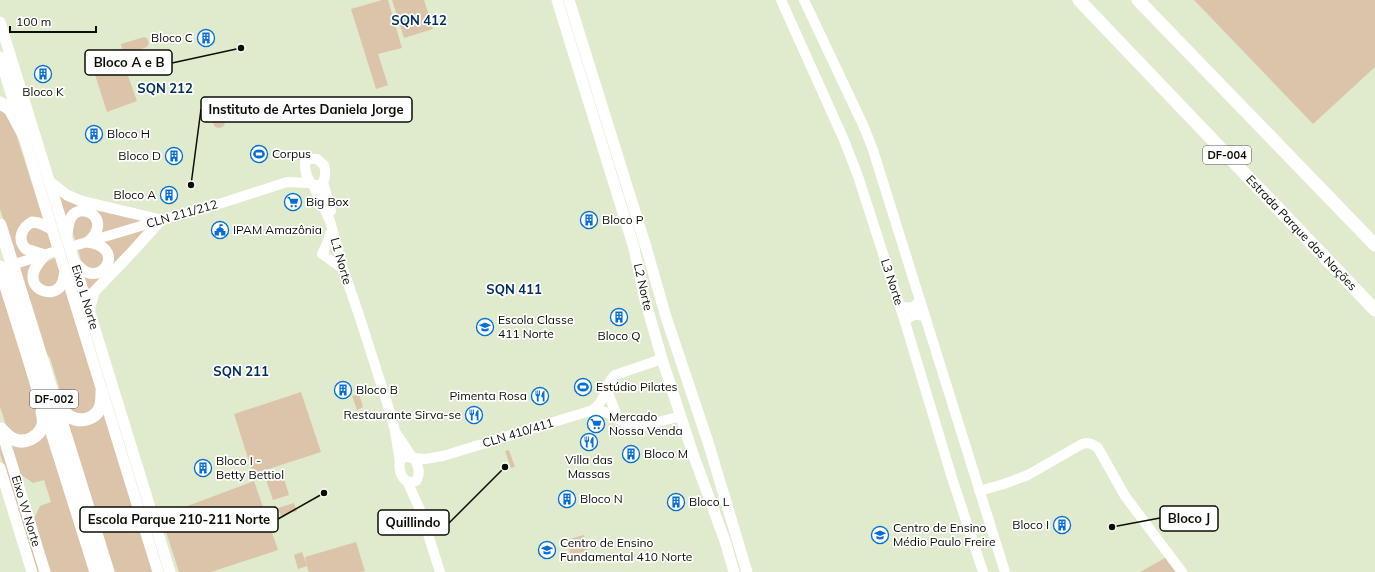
<svg xmlns="http://www.w3.org/2000/svg" width="1375" height="572" font-family="Mulish,sans-serif">
<style>
.green{fill:#dcc4aa}
.lines{fill:none;stroke-linecap:round;stroke-linejoin:round}
.secondary{stroke:#fff;stroke-width:10}
.primary{stroke:#fff;stroke-width:11}
.highway{stroke:#fff;stroke-width:13}
.labels{text-anchor:middle;stroke-width:3.5;stroke-linejoin:round;paint-order:stroke}
.shield{fill:#fff;stroke:#545650;stroke-width:1}
.shield-label{font-size:11px;font-weight:bold;fill:#0b0e05}
.poi-label{font-size:12px;fill:#0b0e05;stroke:#fff;text-anchor:start}
.street-label{font-size:12px;fill:#0b0e05;stroke:#fff}
.neighbourhood-label{font-size:13px;font-weight:bold;fill:#002d5e;stroke:#fff}
.leader{fill:none;stroke:#0b0e05;stroke-width:1.5}
.callout-dot{fill:#0b0e05;stroke:#fff;stroke-width:1.5}
.callout{fill:#fff;stroke:#0b0e05;stroke-width:1.5}
.callout-label{font-size:13px;text-anchor:middle;font-weight:bold;fill:#0b0e05}
</style>
<rect width="100%" height="100%" fill="#e0ebcd"/>
<!-- green -->
<g class="green">
<path d="M382,0H388L402,48L378,54L388,85L376,89L351,9Z"/>
<path d="M392,0H424L433,29L404,38Z"/>
<path d="M1194,0H1375V67L1313,124Z"/>
<path d="M144,37L147,38L149,43L147,47L121,56L137,101L107,112L90,59C91,53 94,53 99,51L101,55L122,49L121,44Z"/>
<path d="M0,106L11,118L44,222L20,229L35,255L17,260L0,209Z"/>
<circle cx="219" cy="122" r="6"/>
<path d="M55,190L149,220L99,235L87,209L66,225Z"/>
<path d="M81,213L94,220L91,236L80,239L76,242L71,228V225Z"/>
<path d="M153,226L89,299L81,272L106,271L101,242Z"/>
<path d="M28,227L45,228L48,234L53,249L32,250L23,236Z"/>
<path d="M98,246L106,260L94,271L82,264L78,249H83V247Z"/>
<path d="M55,258L61,275L55,287H41L35,272L44,263Z"/>
<path d="M37,261L35,289L64,285L99,398V403L83,417L65,407L50,358L45,352L19,267Z"/>
<path d="M0,279L23,353L24,365L39,417L37,431L22,438L7,428L0,407Z"/>
<path d="M301,392L321,452L253,474L234,414Z"/>
<path d="M359,394L363,407L357,410L352,396Z"/>
<path d="M104,409L156,572H113L65,418Z"/>
<path d="M46,427L91,572H48L32,523L40,506L51,502L44,480L33,483L17,472L10,441Z"/>
<path d="M0,440L41,572H37L0,454Z"/>
<path d="M509,450L515,467L511,468L505,451Z"/>
<path d="M282,472L289,495L273,500L265,477Z"/>
<path d="M254,481L278,550L211,572H179L161,516Z"/>
<path d="M294,503L297,511L281,516L278,508Z"/>
<path d="M584,535L588,550L571,556L566,540Z"/>
<path d="M356,542L365,571L360,572H309L307,566L298,569L294,555L302,552L307,565L305,557Z"/>
<path d="M1167,557L1178,572H1140Z"/>
</g>
<g class="lines">
<!-- secondary -->
<g class="secondary">
<path d="M781,0L844,140L858,176L905,322L952,478L983,572"/>
<path d="M804,0L864,127L873,150L1005,572"/>
<path d="M309,159H317L324,165C326,172 326,179 321,185H313C306,179 305,171 305,162Z"/>
<path d="M323,182L331,211"/>
<path d="M313,185L330,221L343,269L359,315L388,406L395,431L400,462"/>
<path d="M332,229L328,241L322,254L343,269"/>
<path d="M77,245L161,220L222,203L287,182L310,183"/>
<path d="M18,263L53,252"/>
<path d="M900,306C910,309 914,308 920,300"/>
<path d="M905,322C911,314 916,314 925,316"/>
<path d="M607,390L618,419"/>
<path d="M593,410C600,410 606,412 612,415C621,420 628,427 639,427L681,416"/>
<path d="M396,433L412,457"/>
<path d="M414,458C418,465 421,474 416,481C403,487 396,468 401,459L405,457L425,459L443,456L593,410C608,398 604,384 615,375L662,359"/>
<path d="M407,481L421,512L440,572"/>
<path d="M979,491L1004,484L1028,475L1082,444C1089,442 1093,444 1098,448L1125,496L1182,572"/>
</g>
<!-- primary -->
<g class="primary">
<path d="M557,0L634,248L644,296L662,359L693,454L725,541L734,572"/>
<path d="M569,0L646,247L666,317L708,442L747,572"/>
<path d="M0,22L170,572"/>
<path d="M0,57L52,229L158,572"/>
<path d="M50,182L67,195L81,201L161,220L133,251L94,292L89,311"/>
<path d="M52,229L39,223L32,222C21,228 17,240 26,249L45,255C40,261 33,268 33,276C32,290 51,297 60,287C63,283 64,277 65,272"/>
<path d="M67,234C68,229 68,221 72,216C83,201 113,220 88,242"/>
<path d="M74,262C78,265 82,270 86,272C107,281 123,247 88,242"/>
<path d="M1,429L45,572"/>
<path d="M0,468L32,572"/>
</g>
<!-- highway -->
<g class="highway">
<path id="s1" d="M1079,0L1375,310"/>
<path d="M1138,0L1375,245"/>
<path d="M0,103L10,109L24,135"/>
<path d="M0,225L108,572"/>
<path d="M0,267L96,572"/>
<path d="M56,404C60,408 65,413 70,417C81,423 95,419 100,408C102,403 102,397 102,392"/>
<path d="M1,429C5,433 8,437 13,439C25,445 39,437 43,425C44,421 43,416 42,412"/>
</g>
</g>
<!-- icons -->
<defs>
<g id="building-ring" transform="scale(0.9)"><circle r="9.5" fill="#fff" stroke="#076ed6" stroke-width="1.5"/><path d="M-4-6H4V6H1V3H-1V6H-4ZM-2.5-4.3h1.7v1.8h-1.7ZM.8-4.3h1.7v1.8H.8ZM-2.5-1h1.7V.8h-1.7ZM.8-1h1.7V.8H.8Z" fill="#076ed6"/></g>
<g id="stadium-ring" transform="scale(0.9)"><circle r="9.5" fill="#fff" stroke="#076ed6" stroke-width="1.5"/><path d="M0-5a6.5 5 0 1 0 0 10a6.5 5 0 1 0 0-10ZM-3.5-1.8h7v3.6h-7Z" fill="#076ed6"/></g>
<g id="supermarket-ring" transform="scale(0.9)"><circle r="9.5" fill="#fff" stroke="#076ed6" stroke-width="1.5"/><path d="M-6-5.5h2.5l.6 2H6L4.5 2H-2.5L-4.4-4H-6ZM-1.5 3.2a1.3 1.3 0 1 0 .1 0ZM3 3.2a1.3 1.3 0 1 0 .1 0Z" fill="#076ed6"/></g>
<g id="civic-ring" transform="scale(0.9)"><circle r="9.5" fill="#fff" stroke="#076ed6" stroke-width="1.5"/><path d="M-.6-6.5H3V-4.5H.6V-3L4-1V1h2V6H-6V1h2V-1L-.6-3ZM-1.2 2.5V6h2.4V2.5Z" fill="#076ed6"/></g>
<g id="school-ring" transform="scale(0.9)"><circle r="9.5" fill="#fff" stroke="#076ed6" stroke-width="1.5"/><path d="M0-5L7-2L0 1L-7-2ZM-4 1L0 2.5L4 1V4Q0 6-4 4Z" fill="#076ed6"/></g>
<g id="restaurant-ring" transform="scale(0.9)"><circle r="9.5" fill="#fff" stroke="#076ed6" stroke-width="1.5"/><path d="M-5-6h1v4h1v-4h1v4h1v-4h1v5L-1.5 .5V6h-2V.5L-5-1ZM5-6V6H3V1.5H1.5Q1.5-4 5-6Z" fill="#076ed6"/></g>
</defs>
<g fill-rule="evenodd">
<use href="#building-ring" x="206" y="38"/>
<use href="#building-ring" x="43" y="74"/>
<use href="#building-ring" x="94" y="134"/>
<use href="#stadium-ring" x="259" y="154"/>
<use href="#building-ring" x="174" y="156"/>
<use href="#building-ring" x="169" y="195"/>
<use href="#supermarket-ring" x="293" y="202"/>
<use href="#building-ring" x="589" y="220"/>
<use href="#civic-ring" x="220" y="230"/>
<use href="#building-ring" x="619" y="317"/>
<use href="#school-ring" x="485" y="327"/>
<use href="#stadium-ring" x="583" y="387"/>
<use href="#building-ring" x="343" y="390"/>
<use href="#restaurant-ring" x="540" y="396"/>
<use href="#restaurant-ring" x="474" y="415"/>
<use href="#supermarket-ring" x="596" y="424"/>
<use href="#restaurant-ring" x="589" y="442"/>
<use href="#building-ring" x="631" y="454"/>
<use href="#building-ring" x="203" y="468"/>
<use href="#building-ring" x="567" y="499"/>
<use href="#building-ring" x="676" y="502"/>
<use href="#building-ring" x="1062" y="525"/>
<use href="#school-ring" x="880" y="535"/>
<use href="#school-ring" x="547" y="550"/>
</g>
<g class="labels">
<!-- shield labels -->
<g class="shield">
<rect x="1203" y="146" width="48" height="18" rx="3"/>
<rect x="30" y="390" width="48" height="18" rx="3"/>
</g>
<g class="shield-label">
<text x="1227" y="159">DF-004</text>
<text x="54" y="403">DF-002</text>
</g>
<!-- poi labels -->
<g class="poi-label">
<text x="193" y="42" text-anchor="end">Bloco C</text>
<text x="43" y="96" text-anchor="middle">Bloco K</text>
<text x="107" y="138">Bloco H</text>
<text x="272" y="158">Corpus</text>
<text x="161" y="160" text-anchor="end">Bloco D</text>
<text x="156" y="199" text-anchor="end">Bloco A</text>
<text x="306" y="206">Big Box</text>
<text x="602" y="224">Bloco P</text>
<text x="233" y="234">IPAM Amazônia</text>
<text x="498" y="324">Escola Classe<tspan x="498" dy="14">411 Norte</tspan></text>
<text x="619" y="340" text-anchor="middle">Bloco Q</text>
<text x="596" y="391">Estúdio Pilates</text>
<text x="356" y="394">Bloco B</text>
<text x="527" y="400" text-anchor="end">Pimenta Rosa</text>
<text x="461" y="419" text-anchor="end">Restaurante Sirva-se</text>
<text x="609" y="421">Mercado<tspan x="609" dy="14">Nossa Venda</tspan></text>
<text x="644" y="458">Bloco M</text>
<text x="589" y="464" text-anchor="middle">Villa das<tspan x="589" dy="14">Massas</tspan></text>
<text x="216" y="465">Bloco I -<tspan x="216" dy="14">Betty Bettiol</tspan></text>
<text x="580" y="503">Bloco N</text>
<text x="689" y="506">Bloco L</text>
<text x="1049" y="529" text-anchor="end">Bloco I</text>
<text x="893" y="532">Centro de Ensino<tspan x="893" dy="14">Médio Paulo Freire</tspan></text>
<text x="560" y="547">Centro de Ensino<tspan x="560" dy="14">Fundamental 410 Norte</tspan></text>
</g>
<!-- street labels -->
<g class="street-label">
<text transform="translate(182 214) rotate(-16)" y="4">CLN 211/212</text>
<text dy="4" stroke="none"><textPath href="#s1" startOffset="322">Estrada Parque das Nações</textPath></text>
<text transform="translate(341 261) rotate(74)" y="4">L1 Norte</text>
<text transform="translate(892 282) rotate(72)" y="4">L3 Norte</text>
<text transform="translate(643 287) rotate(77)" y="4">L2 Norte</text>
<text transform="translate(85 297) rotate(73)" y="4">Eixo L Norte</text>
<text transform="translate(518 433) rotate(-17)" y="4">CLN 410/411</text>
<text transform="translate(26 511) rotate(73)" y="4">Eixo W Norte</text>
</g>
<!-- neighbourhood labels -->
<g class="neighbourhood-label">
<text x="419" y="25">SQN 412</text>
<text x="165" y="93">SQN 212</text>
<text x="514" y="294">SQN 411</text>
<text x="241" y="376">SQN 211</text>
</g>
</g>
<!-- callouts -->
<path class="leader" d="M241 48L172 63M191 185L201 109M1112 527L1160 518M324 493L278 519M505 467L449 523"/>
<g class="callout-dot">
<circle cx="241" cy="48" r="4"/>
<circle cx="191" cy="185" r="4"/>
<circle cx="1112" cy="527" r="4"/>
<circle cx="324" cy="493" r="4"/>
<circle cx="505" cy="467" r="4"/>
</g>
<g class="callout">
<rect x="85" y="50" width="87" height="25" rx="4"/>
<rect x="201" y="97" width="211" height="25" rx="4"/>
<rect x="1160" y="506" width="58" height="25" rx="4"/>
<rect x="80" y="507" width="198" height="25" rx="4"/>
<rect x="378" y="510" width="71" height="25" rx="4"/>
</g>
<g class="callout-label">
<text x="129" y="67">Bloco A e B</text>
<text x="306" y="114">Instituto de Artes Daniela Jorge</text>
<text x="1189" y="523">Bloco J</text>
<text x="179" y="524">Escola Parque 210-211 Norte</text>
<text x="413" y="527">Quillindo</text>
</g>
<!-- scale -->
<path d="M10 26v6h86v-6" fill="none" stroke="#0b0e05" stroke-width="2"/>
<text x="16" y="26" font-size="12" fill="#0b0e05" stroke="#ffffff" stroke-width="3" paint-order="stroke">100 m</text>
</svg>
